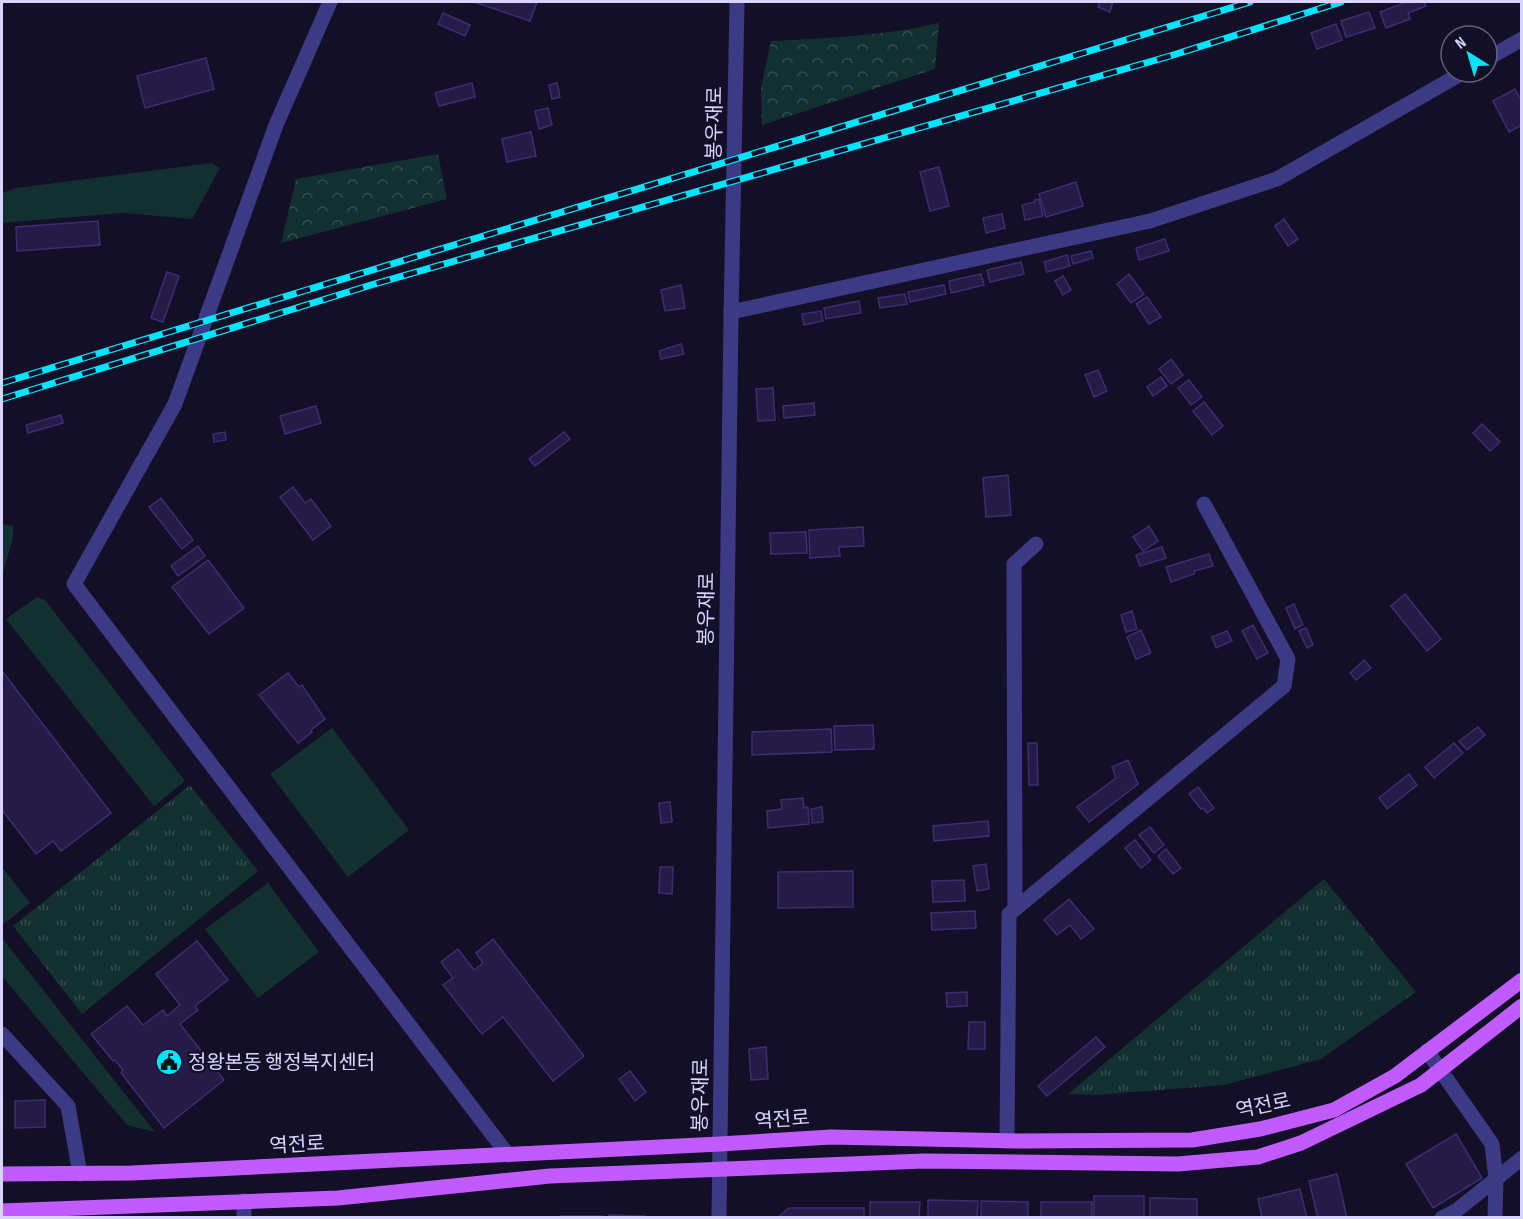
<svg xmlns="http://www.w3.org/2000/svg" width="1523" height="1219" font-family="'Sofia Sans Condensed','Noto Sans KR',sans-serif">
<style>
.grass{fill:#12302f}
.forest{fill:url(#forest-crowns)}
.park{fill:url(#park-tufts)}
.building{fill:#241b47;stroke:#3b2d73;stroke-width:1.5}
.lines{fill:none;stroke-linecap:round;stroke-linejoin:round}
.minor{stroke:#3d3a85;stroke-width:15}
.major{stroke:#c25bff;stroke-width:15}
.rail-casing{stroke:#00e5ff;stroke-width:7}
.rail{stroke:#130f26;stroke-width:4.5;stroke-dasharray:14;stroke-linecap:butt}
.labels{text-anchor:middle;stroke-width:4.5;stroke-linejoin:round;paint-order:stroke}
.street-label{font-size:20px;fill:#d9d4ff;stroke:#130f26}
.poi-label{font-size:20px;fill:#d9d4ff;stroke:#130f26;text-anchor:start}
</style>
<defs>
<pattern id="forest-crowns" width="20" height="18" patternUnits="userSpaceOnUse" patternTransform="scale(1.5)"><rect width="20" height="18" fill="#12302f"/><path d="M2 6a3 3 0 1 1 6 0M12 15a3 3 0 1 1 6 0" fill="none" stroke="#344d4e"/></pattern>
<pattern id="park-tufts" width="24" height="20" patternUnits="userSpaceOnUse" patternTransform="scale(1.5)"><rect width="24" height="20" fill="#12302f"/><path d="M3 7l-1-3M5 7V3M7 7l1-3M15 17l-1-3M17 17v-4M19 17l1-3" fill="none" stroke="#344d4e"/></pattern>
</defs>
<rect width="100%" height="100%" fill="#130f26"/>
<!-- grass -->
<g class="grass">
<path d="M212,163L220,168L192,219L123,213L2,223V193L16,188Z"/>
<path d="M2,524L13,526V538L2,576Z"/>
<path d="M37,597L45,600L185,781L154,806L6,619Z"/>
<path d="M332,728L409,830L348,877L270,774Z"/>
<path d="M2,867L30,903L2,925Z"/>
<path d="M268,883L319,952L258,998L205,929Z"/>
<path d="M2,938L155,1132L127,1125L2,976Z"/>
</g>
<!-- forest -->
<g class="forest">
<path d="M939,23L935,69L762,125L761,88L771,41C828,38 884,36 939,23Z"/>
<path d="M438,154L447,199L281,243L296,179Z"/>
</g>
<!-- park -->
<g class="park">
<path d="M190,785L258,871L82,1014L13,926Z"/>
<path d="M1324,879L1416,992L1321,1059L1224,1085L1096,1095L1068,1094Z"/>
</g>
<!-- building -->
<g class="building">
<path d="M474,2H537L530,21Z"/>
<path d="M1100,2H1113L1110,12L1098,7Z"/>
<path d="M1407,2H1424L1426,6L1408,13L1410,19L1386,28L1380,12Z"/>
<path d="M1369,12L1375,28L1346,37L1341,21Z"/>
<path d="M443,13L470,25L465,36L438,24Z"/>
<path d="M1336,24L1342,40L1317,49L1311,33Z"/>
<path d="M206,58L214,89L145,108L137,76Z"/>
<path d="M472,83L475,97L439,106L435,93Z"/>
<path d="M557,83L560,97L552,99L549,85Z"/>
<path d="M1515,89L1522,102V125L1509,132L1493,101Z"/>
<path d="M548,108L552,125L539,129L535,111Z"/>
<path d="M531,132L536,156L507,162L502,139Z"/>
<path d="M939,167L949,206L930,211L920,172Z"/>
<path d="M1076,182L1083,206L1046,217L1039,194Z"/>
<path d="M1039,199L1043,216L1025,220L1022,205L1035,202V200Z"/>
<path d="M1002,214L1005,228L986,233L983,218Z"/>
<path d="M1284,219L1298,239L1288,246L1275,226Z"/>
<path d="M98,221L100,245L17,251L16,227Z"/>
<path d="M1165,239L1169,251L1139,260L1136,248Z"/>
<path d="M1091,251L1093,258L1073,264L1071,256Z"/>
<path d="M1067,255L1070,266L1047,272L1044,262Z"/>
<path d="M1021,262L1024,274L990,282L987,270Z"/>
<path d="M167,272L179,276L163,322L151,318Z"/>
<path d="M981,274L984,285L951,293L949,281Z"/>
<path d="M1129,274L1144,294L1131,303L1117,284Z"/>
<path d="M1063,276L1071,290L1063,295L1055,281Z"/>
<path d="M681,285L685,308L665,311L661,290Z"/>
<path d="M944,285L946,294L910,302L908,292Z"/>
<path d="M905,294L907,304L880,308L878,298Z"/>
<path d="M1147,297L1161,317L1149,324L1136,304Z"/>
<path d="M859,301L861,313L826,319L824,308Z"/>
<path d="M821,311L823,321L804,325L802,314Z"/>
<path d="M681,344L684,354L661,359L659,351Z"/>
<path d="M1171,359L1183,375L1171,384L1159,369Z"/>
<path d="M1098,370L1107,391L1094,397L1085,375Z"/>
<path d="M1161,377L1167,386L1153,396L1147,387Z"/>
<path d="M1189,380L1202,397L1191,405L1178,388Z"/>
<path d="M773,388L775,420L758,421L756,389Z"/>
<path d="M1204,402L1223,426L1212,435L1193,411Z"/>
<path d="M814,403L815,415L784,418L783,406Z"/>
<path d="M316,406L321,423L285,434L280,416Z"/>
<path d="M61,415L63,423L28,433L26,425Z"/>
<path d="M1482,424L1500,442L1490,451L1473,433Z"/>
<path d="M225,432L226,440L214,442L213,434Z"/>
<path d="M564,432L570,439L535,466L529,459Z"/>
<path d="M1008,475L1011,515L986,517L983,478Z"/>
<path d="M293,487L305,503L311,499L331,526L313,540L280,497Z"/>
<path d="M161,498L193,540L182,549L149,507Z"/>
<path d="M1149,526L1158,541L1143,551L1133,537Z"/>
<path d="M863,527L864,546L839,547L840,556L810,558L809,530Z"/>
<path d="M806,532L807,553L771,554L770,533Z"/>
<path d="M198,546L205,556L178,576L171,566Z"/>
<path d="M1162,547L1166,558L1140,566L1136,555Z"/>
<path d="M1209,554L1213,566L1194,571V574L1171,582L1166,567Z"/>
<path d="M208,560L244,608L209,634L172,587Z"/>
<path d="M1405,594L1441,639L1427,651L1391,606Z"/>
<path d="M1294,604L1303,625L1295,629L1286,608Z"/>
<path d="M1132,611L1137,629L1126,632L1121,615Z"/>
<path d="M1253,625L1268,653L1257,659L1242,631Z"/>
<path d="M1306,628L1313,645L1307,648L1299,631Z"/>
<path d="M1141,630L1151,653L1136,659L1127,637Z"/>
<path d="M1227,631L1232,641L1216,648L1212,637Z"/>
<path d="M1364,660L1371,668L1356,680L1350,673Z"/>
<path d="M2,671L111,813L61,851L53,841L36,854L2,810Z"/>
<path d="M288,673L299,687L302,685L325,719L311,730L312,732L298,743L259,695Z"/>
<path d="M873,725L874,749L835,750L834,726Z"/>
<path d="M1478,727L1485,735L1467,750L1459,741Z"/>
<path d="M831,729L832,752L752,755V732Z"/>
<path d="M1028,743H1037L1038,785H1029Z"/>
<path d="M1454,743L1463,753L1434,778L1425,767Z"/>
<path d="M1128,760L1138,784L1089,822L1077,807L1116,778L1112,767Z"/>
<path d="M1409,774L1417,785L1387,809L1379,798Z"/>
<path d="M1198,787L1214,808L1207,813L1203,808L1201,809L1189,794Z"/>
<path d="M803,798L804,808L808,807L809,824L768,828L767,811L782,809L781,800Z"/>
<path d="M670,802L672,822L661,823L659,803Z"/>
<path d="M822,807L823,822L812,823L811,809Z"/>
<path d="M988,821L989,836L934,841L933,826Z"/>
<path d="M1150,827L1164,845L1154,853L1139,835Z"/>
<path d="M1135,840L1151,860L1141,868L1125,848Z"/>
<path d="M1166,849L1181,868L1173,874L1158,856Z"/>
<path d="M986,864L989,889L977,891L973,866Z"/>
<path d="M660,867H673L672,894L659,893Z"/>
<path d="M853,871V907L778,908V872Z"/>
<path d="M964,880L965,901L933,902L932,881Z"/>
<path d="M1069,899L1094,929L1081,939L1070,925L1057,935L1044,920Z"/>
<path d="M975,911L976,928L932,930L931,913Z"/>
<path d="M493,939L584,1056L553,1081L503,1017L482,1034L443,985L453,978L441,962L458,949L474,970L483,963L476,953Z"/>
<path d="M197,941L228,980L195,1006L198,1010L180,1024L224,1080L164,1128L121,1073L123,1070L115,1060L113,1061L91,1034L127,1006L143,1025L163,1010L167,1016L180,1005L156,974Z"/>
<path d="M967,992V1006L947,1007L946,993Z"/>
<path d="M969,1022H985V1049H968Z"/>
<path d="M1096,1037L1105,1047L1047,1096L1038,1086Z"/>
<path d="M766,1047L768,1079L751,1080L749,1049Z"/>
<path d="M630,1071L646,1092L635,1101L619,1079Z"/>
<path d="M45,1100V1127L15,1128V1101Z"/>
<path d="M1456,1134L1482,1178L1433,1208L1406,1164Z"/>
<path d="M1337,1174L1347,1218H1318L1309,1181Z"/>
<path d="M1300,1189L1307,1218H1262L1258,1199Z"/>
<rect x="1094" y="1196" width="50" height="22"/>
<path d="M1150,1198L1197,1199V1218H1150Z"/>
<path d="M928,1200L978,1201L977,1218H928Z"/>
<path d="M981,1201L1028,1202V1218H981Z"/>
<path d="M870,1202H920L919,1218H870Z"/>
<rect x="1041" y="1202" width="51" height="16"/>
<path d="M789,1208H864V1218H777Z"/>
<path d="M609,1215L645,1216L649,1218H609Z"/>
<rect x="560" y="1216" width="43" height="2"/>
</g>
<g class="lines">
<!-- minor -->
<g class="minor">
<path d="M330,2L276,125L175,404L74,584L508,1155"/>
<path d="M1487,59L1522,39"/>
<path d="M731,312L1150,221L1277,179L1464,72"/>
<path d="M1015,909L1014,564L1036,544"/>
<path d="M2,1034L68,1106L80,1174"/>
<path d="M1427,1051L1492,1144L1496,1179L1495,1218"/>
<path d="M1007,1141L1009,914L1284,686L1288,659L1204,504"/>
<path d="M244,1201V1218"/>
<path d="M719,1218L731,318L737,2"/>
<path d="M1442,1218L1456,1211L1522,1158"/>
</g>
<!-- major -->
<g class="major">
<path d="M2,1174L132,1173L720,1144L831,1137L1019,1141L1192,1140L1260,1129L1334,1110L1395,1076L1522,980"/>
<path d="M2,1211L338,1198L550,1176L924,1161L1178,1164L1258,1157L1301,1143L1421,1085L1522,1006"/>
</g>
<!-- rail casing -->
<g class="rail-casing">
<g id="rail">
<path d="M2,383L1250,2"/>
<path d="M2,399L371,285L1170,56L1341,2"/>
</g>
</g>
<!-- rail -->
<use href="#rail" class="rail"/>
</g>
<!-- icons -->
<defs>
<g id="civic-disc" transform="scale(1.35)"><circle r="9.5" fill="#00e5ff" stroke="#130f26"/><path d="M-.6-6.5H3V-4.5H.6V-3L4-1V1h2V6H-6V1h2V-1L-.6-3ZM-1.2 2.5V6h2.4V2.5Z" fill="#111"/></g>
</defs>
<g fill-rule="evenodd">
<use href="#civic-disc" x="169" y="1062"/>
</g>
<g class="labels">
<!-- street labels -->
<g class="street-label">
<text transform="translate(714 123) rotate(-89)" y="7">봉우재로</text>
<text transform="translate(706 609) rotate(-89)" y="7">봉우재로</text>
<text transform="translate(700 1095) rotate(-89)" y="7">봉우재로</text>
<text transform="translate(1263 1105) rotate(-12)" y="7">역전로</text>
<text transform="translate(782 1119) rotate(-4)" y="7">역전로</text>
<text transform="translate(297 1144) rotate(-3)" y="7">역전로</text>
</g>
<!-- poi labels -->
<g class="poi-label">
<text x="188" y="1069">정왕본동 행정복지센터</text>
</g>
</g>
<!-- border -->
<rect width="1523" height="1219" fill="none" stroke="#d9d4ff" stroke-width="6"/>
<!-- north arrow -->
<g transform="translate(1469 54) rotate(323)"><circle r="28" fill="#130f26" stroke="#625e7d" stroke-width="1.5"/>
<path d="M0-4.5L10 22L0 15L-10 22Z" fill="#00e5ff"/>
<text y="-9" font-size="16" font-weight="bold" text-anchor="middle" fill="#d9d4ff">N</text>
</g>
</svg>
